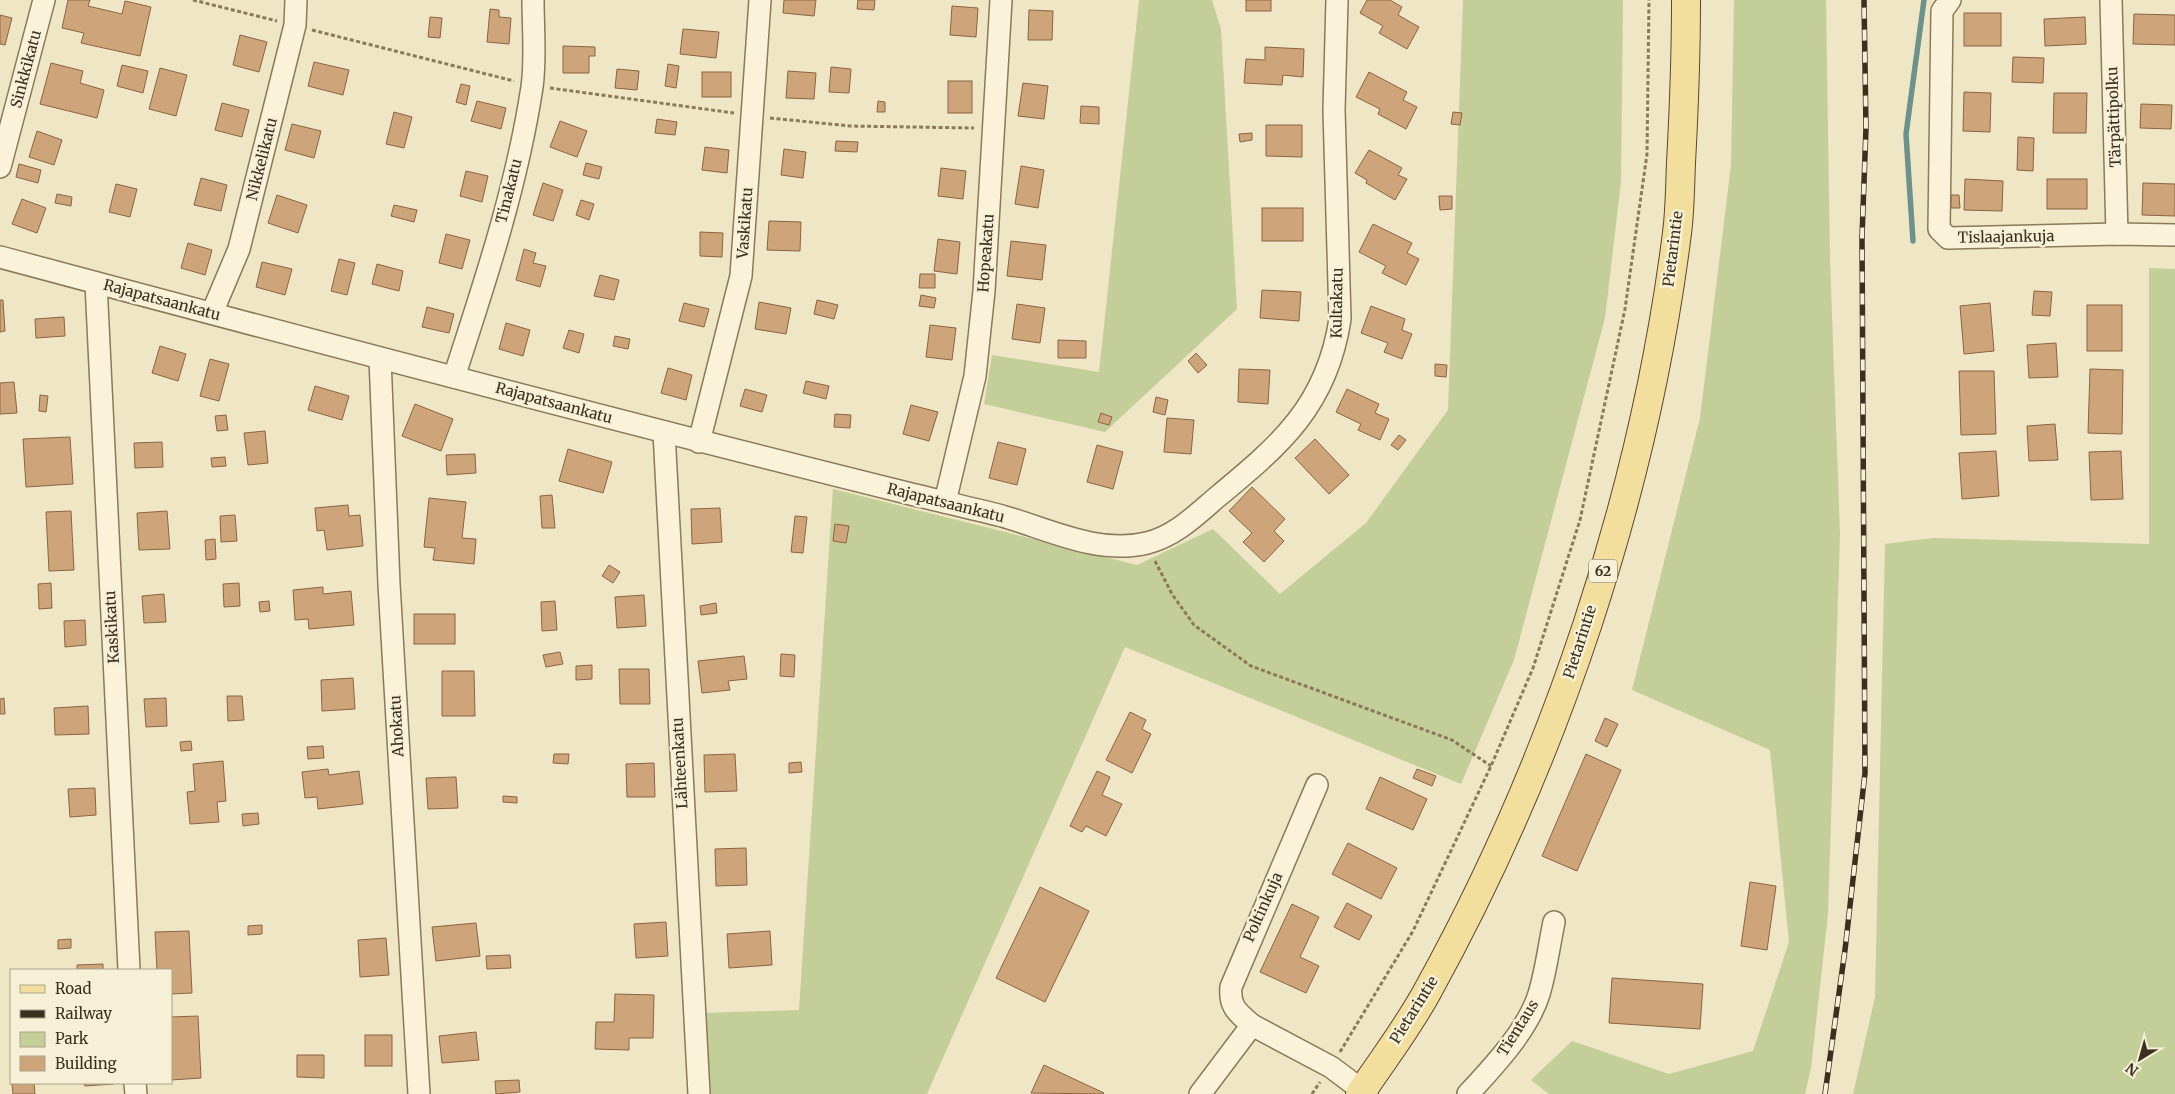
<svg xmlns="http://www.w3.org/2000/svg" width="2175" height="1094" font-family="Merriweather,serif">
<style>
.green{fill:#c3ce99}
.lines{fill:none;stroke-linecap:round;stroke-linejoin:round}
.stream{stroke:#6d928c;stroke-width:5.5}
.building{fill:#cea47b;stroke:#8b6440}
.minor-casing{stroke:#8b795b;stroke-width:24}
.major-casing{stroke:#59462f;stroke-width:30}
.path{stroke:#8b795b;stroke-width:3;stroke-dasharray:4 2.5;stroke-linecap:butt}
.minor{stroke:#faf3d9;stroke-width:21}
.major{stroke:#f3df9d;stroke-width:28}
.rail-casing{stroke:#3b2f1f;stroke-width:5.5}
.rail{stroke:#f6f0d6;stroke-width:4;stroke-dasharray:11;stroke-linecap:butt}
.labels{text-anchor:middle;stroke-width:5;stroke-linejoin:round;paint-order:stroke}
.shield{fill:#f6f0d6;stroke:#736956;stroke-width:1}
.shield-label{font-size:14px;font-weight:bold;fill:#3b2f1f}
.street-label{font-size:15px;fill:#3b2f1f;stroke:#f6f0d6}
</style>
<rect width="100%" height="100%" fill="#efe6c6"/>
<!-- green -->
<g class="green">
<path d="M1139,0H1212L1221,29L1237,309L1105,432L984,404L992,355L1099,372Z"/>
<path d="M1463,0H1623L1621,182L1605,318L1514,660L1461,784L1125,647L927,1094H706L702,1013L799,1010L833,489L1137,565L1213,529L1280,594L1366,523L1448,410Z"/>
<path d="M1734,0H1826L1830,260L1840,534L1828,914L1811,1068L1805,1094H1549L1531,1080L1572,1041L1669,1074L1753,1051L1789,942L1770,750L1632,690L1700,418L1731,165Z"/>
<path d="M2149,268L2175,269V1094H1853L1875,997L1885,544L1933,538L2149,544Z"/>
</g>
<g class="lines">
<!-- stream -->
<path class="stream" d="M1913,241L1906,134L1924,0"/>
</g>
<!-- building -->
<g class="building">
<path d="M68,0H90L88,6L122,14L125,1L151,7L140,56L81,43L84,33L62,28Z"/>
<path d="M784,0H816L814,16L783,13Z"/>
<path d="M858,0H875L874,10L857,9Z"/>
<rect x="1246" y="0" width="25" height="11"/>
<path d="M1367,0H1390L1402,7L1398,15L1419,27L1407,49L1379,33L1383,26L1360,13Z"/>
<path d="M952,6L978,8L976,37L950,35Z"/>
<path d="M490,9L499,10V17L511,18L509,44L487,42Z"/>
<path d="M1029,10L1053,11L1052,40H1028Z"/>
<rect x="1964" y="13" width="37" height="33"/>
<path d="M2134,14L2175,15V45L2133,44Z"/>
<path d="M0,15L12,18L5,45L0,44Z"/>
<path d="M430,17L442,18L440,38L428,37Z"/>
<path d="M2085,17L2086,44L2045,46L2044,19Z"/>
<path d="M683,29L719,32L716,58L680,54Z"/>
<path d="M240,35L267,42L259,72L233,65Z"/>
<path d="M563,46L595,47V56H589V73H563Z"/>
<path d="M1265,47L1304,49L1303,77L1283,75L1282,85L1244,83L1246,59L1265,60Z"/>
<path d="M2013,57L2044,58L2043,83L2012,82Z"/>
<path d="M314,62L349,70L343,95L308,86Z"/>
<path d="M51,63L83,71L80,83L104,90L97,118L40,104Z"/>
<path d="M668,64L679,66L676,88L665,86Z"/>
<path d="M122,65L148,71L143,93L117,86Z"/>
<path d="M831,67L851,69L849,93L829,92Z"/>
<path d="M160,68L187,75L176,116L149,109Z"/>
<path d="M617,69L639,71L637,90L615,88Z"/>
<path d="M788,71L816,73L814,99L786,98Z"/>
<rect x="702" y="72" width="29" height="25"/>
<path d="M1369,72L1407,92L1403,100L1417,107L1406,129L1378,114L1380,109L1356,97Z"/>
<rect x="948" y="81" width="24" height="32"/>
<path d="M1023,83L1048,86L1044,119L1018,116Z"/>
<path d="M461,84L470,86L466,105L456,102Z"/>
<path d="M1964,92L1991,93L1990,132L1963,131Z"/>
<path d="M2054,93H2087L2086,133H2053Z"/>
<path d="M477,101L506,108L501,129L471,121Z"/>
<path d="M878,101L885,102V112H877Z"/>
<path d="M222,103L249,110L242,137L215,130Z"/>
<path d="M2141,104L2172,105L2171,129L2140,128Z"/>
<path d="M1081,106L1099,107V124L1080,123Z"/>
<path d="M394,112L412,117L404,148L386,144Z"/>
<path d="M1453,112L1462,113L1460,125L1451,124Z"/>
<path d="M657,119L677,122L675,135L655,133Z"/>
<path d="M560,121L587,131L577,157L550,147Z"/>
<path d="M292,124L321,131L314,158L285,150Z"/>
<path d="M1266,125H1302V157L1266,156Z"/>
<path d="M37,131L62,140L54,165L29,157Z"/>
<path d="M1252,133V140L1240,142L1239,134Z"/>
<path d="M2018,137L2034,138L2033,171L2017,170Z"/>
<path d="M836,141L858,142L857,152L835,151Z"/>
<path d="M705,147L729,150L727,173L702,170Z"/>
<path d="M784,149L806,152L803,178L781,175Z"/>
<path d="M1369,150L1402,168L1398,175L1407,179L1395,200L1366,183L1367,180L1355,173Z"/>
<path d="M586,163L602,167L599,179L583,175Z"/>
<path d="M19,164L41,170L38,183L16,177Z"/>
<path d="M1021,166L1044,170L1038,208L1015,204Z"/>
<path d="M941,168L966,171L963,199L938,196Z"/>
<path d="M466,171L488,176L482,202L460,196Z"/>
<path d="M201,178L227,185L221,211L194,205Z"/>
<path d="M1965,179L2003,181L2002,211L1964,210Z"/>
<rect x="2047" y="179" width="40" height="30"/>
<path d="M543,183L563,190L553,221L533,215Z"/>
<path d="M2143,183L2175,184V216L2142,215Z"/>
<path d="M116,184L137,189L130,217L109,212Z"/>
<path d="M57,194L72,197L71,206L55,203Z"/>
<path d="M277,195L307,205L298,233L268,223Z"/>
<path d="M1951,195H1959L1960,208H1951Z"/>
<path d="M1439,196H1452V209L1440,210Z"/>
<path d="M22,199L46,208L37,233L12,224Z"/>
<path d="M581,200L594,204L589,220L576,215Z"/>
<path d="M394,205L417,210L414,222L391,216Z"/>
<rect x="1262" y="208" width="41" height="33"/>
<path d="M769,221L801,222L800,251L767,250Z"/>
<path d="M1373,224L1412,243L1407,253L1419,259L1406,285L1382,273L1386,266L1359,252Z"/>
<path d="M700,232L723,233L722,257L700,256Z"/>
<path d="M446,234L470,240L462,269L439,263Z"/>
<path d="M938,239L960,242L957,274L934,271Z"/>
<path d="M1011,241L1046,245L1042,280L1007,276Z"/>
<path d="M188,243L212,250L205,275L181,268Z"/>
<path d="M524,249L536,253L533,263L546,266L540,287L516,280Z"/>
<path d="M339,259L355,263L347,295L331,291Z"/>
<path d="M262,262L292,269L285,295L256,287Z"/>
<path d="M377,264L403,271L399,291L372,284Z"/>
<path d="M920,274H935V288H919Z"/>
<path d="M600,275L619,280L614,300L594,296Z"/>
<path d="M1262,290L1301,292L1299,321L1260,318Z"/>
<path d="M2034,291L2052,292L2050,316L2032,315Z"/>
<path d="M921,295L936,298L934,308L919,306Z"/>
<path d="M0,300H3L5,331L0,332Z"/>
<path d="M817,300L838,305L834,319L814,314Z"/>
<path d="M759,302L791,308L786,334L755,329Z"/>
<path d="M684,303L709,309L704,327L679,321Z"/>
<path d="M1990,303L1994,351L1964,354L1960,306Z"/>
<path d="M1017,304L1045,308L1040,343L1012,339Z"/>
<rect x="2087" y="305" width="35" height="46"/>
<path d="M1371,306L1405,319L1402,330L1412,334L1402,359L1384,352L1388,343L1361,333Z"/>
<path d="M427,307L454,314L449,333L422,327Z"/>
<path d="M64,317L65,336L36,338L35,319Z"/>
<path d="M506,323L530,330L523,356L499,349Z"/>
<path d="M930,325L956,328L952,360L926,357Z"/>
<path d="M569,330L584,334L579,353L563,348Z"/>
<path d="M615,336L630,339L628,349L613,346Z"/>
<path d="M1058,340L1086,341V358H1058Z"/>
<path d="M2056,343L2058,377L2029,378L2027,345Z"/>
<path d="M160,346L186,354L178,381L152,373Z"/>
<path d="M1196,353L1207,365L1198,373L1188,361Z"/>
<path d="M210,359L229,364L219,401L200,396Z"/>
<path d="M1435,364L1447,365L1446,377L1435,376Z"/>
<path d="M668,368L692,375L686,400L661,393Z"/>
<path d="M1239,369L1270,370L1268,404L1238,402Z"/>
<path d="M2090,369L2123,370L2122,434L2088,433Z"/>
<path d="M1959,371H1994L1996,434L1961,435Z"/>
<path d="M806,381L829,386L826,399L803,393Z"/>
<path d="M14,382L17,413L0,414V383Z"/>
<path d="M315,386L349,396L342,420L308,410Z"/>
<path d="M745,389L767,395L762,412L740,406Z"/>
<path d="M1347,389L1379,404L1375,413L1389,419L1380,440L1358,430L1361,424L1336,412Z"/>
<path d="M40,395L48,396L46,412L39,411Z"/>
<path d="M1156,397L1168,400L1165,415L1153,412Z"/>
<path d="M415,404L453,419L441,451L402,436Z"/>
<path d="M911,405L938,412L929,441L903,434Z"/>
<path d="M1101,413L1112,417L1109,425L1098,422Z"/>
<path d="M835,414L851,415L850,428L834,427Z"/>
<path d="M226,415L228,430L217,431L215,416Z"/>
<path d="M1167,418L1194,420L1191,454L1164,452Z"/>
<path d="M2055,424L2058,460L2029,461L2027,426Z"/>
<path d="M265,431L268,463L248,465L244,433Z"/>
<path d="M1399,435L1406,440L1398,450L1391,445Z"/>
<path d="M70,437L73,484L26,487L23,439Z"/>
<path d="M1315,439L1349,475L1329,494L1295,458Z"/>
<path d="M162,442L163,467L135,468L134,443Z"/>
<path d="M998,442L1026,449L1017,485L989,478Z"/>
<path d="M1097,445L1123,452L1113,489L1087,482Z"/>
<path d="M568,449L612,462L603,493L559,481Z"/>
<path d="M1996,451L1999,496L1962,499L1959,453Z"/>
<path d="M2121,451L2123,499L2091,500L2089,452Z"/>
<path d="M475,454L476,473L447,475L446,455Z"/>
<path d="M225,457L226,466L212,467L211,458Z"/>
<path d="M1252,487L1285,519L1274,531L1284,541L1264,562L1243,542L1252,533L1229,511Z"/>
<path d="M552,495L555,528H542L540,496Z"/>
<path d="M429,498L466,502L462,538L476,539L474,564L433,560L435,548L424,547Z"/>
<path d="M348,505L349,516L360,515L363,546L327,550L324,530L317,531L315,508Z"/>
<path d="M720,508L722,542L692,544L691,509Z"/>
<path d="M71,511L74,570L49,571L46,512Z"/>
<path d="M167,511L170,549L139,550L137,513Z"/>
<path d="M235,515L237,541L221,542L220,516Z"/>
<path d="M795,516L807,517L803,553L791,552Z"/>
<path d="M835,524L849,526L846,543L833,541Z"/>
<path d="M215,539L216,559L206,560L205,540Z"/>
<path d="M609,565L620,572L613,583L602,576Z"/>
<path d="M51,583L52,608L39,609L38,584Z"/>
<path d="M239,583L240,606L224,607L223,584Z"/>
<path d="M323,587V594L351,591L354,625L309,629L308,619L295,620L293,590Z"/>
<path d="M164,594L166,622L144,623L142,596Z"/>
<path d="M644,595L646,626L617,628L615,597Z"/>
<path d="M269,601L270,611L260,612L259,602Z"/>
<path d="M555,601L557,630L542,631L541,602Z"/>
<path d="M716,603L717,613L701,615L700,606Z"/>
<rect x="414" y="614" width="41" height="30"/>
<path d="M85,620L86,645L65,647L64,621Z"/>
<path d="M560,652L563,664L546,667L543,655Z"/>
<path d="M781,654L795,655L794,677L780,676Z"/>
<path d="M744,656L747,679L728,681L730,690L702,693L698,661Z"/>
<path d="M592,665V679L576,680V666Z"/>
<path d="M619,669H649L650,704H620Z"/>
<path d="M442,671H474L475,716H442Z"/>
<path d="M353,678L355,709L322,711L321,680Z"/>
<path d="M227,696H242L244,720L228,721Z"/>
<path d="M4,698L5,714H0V699Z"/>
<path d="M166,698L167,726L146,727L144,699Z"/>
<path d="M88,706L89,734L55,735L54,708Z"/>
<path d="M1130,712L1146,720L1142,729L1151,734L1132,773L1106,760Z"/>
<path d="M1605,718L1618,724L1607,747L1595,741Z"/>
<path d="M191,741L192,750L181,751L180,742Z"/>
<path d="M323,746L324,758L308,759L307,747Z"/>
<path d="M554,754H569L568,764L553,763Z"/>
<path d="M735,754L737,791L705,792L704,755Z"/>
<path d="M1586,754L1621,770L1577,871L1542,856Z"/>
<path d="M223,761L226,801L217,802L219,822L190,824L187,792L195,791L193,764Z"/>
<path d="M801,762L802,772L789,773V763Z"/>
<path d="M654,763L655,797H627L626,764Z"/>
<path d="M328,769L329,775L359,771L363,804L318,809L317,797L305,798L302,772Z"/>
<path d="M1417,769L1436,776L1432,786L1413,778Z"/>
<path d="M1097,771L1110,777L1102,795L1122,804L1106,836L1086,826L1082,832L1070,826Z"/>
<path d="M456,777L458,808L428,809L426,778Z"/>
<path d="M1380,777L1427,799L1413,830L1366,809Z"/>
<path d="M95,788L96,815L70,817L68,789Z"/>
<path d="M503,796L517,797V803L503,802Z"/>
<path d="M258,813L259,824L243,826L242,814Z"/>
<path d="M1348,843L1397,868L1381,899L1332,874Z"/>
<path d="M746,848L747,885L716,886L715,849Z"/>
<path d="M1750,882L1776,886L1767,950L1741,946Z"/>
<path d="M1040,887L1089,911L1045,1002L996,978Z"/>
<path d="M1347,903L1372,916L1359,940L1334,927Z"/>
<path d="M1292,904L1319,917L1300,957L1319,966L1306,993L1260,972Z"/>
<path d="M666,922L668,956L636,958L634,924Z"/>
<path d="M476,923L480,956L436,961L432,927Z"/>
<path d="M262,925V934L248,935V926Z"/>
<path d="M189,931L192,993L171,994V970H157L155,932Z"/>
<path d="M770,931L772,965L729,968L727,934Z"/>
<path d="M386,938L389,975L360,977L358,940Z"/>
<path d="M71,939V948L58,949V940Z"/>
<path d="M510,955L511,968L487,969L486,956Z"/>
<path d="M103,964V970H77V965Z"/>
<path d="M1612,978L1703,984L1700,1029L1609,1023Z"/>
<path d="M615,994L654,995L653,1038H629V1050L595,1049L596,1022H614Z"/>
<path d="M198,1016L201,1078L171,1080V1017Z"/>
<path d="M476,1032L479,1060L442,1063L439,1036Z"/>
<rect x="365" y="1035" width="27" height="31"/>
<path d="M297,1055H324V1078L297,1077Z"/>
<path d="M1044,1065L1104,1093L1103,1094L1031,1093Z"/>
<path d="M519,1080L520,1092L496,1094L495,1081Z"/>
<path d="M34,1083L35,1094H13L12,1084Z"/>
<path d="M84,1083H114V1084L85,1086Z"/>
</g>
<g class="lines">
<!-- minor casing -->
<g class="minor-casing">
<g id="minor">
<path d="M1950,0L1942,11L1939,229L1948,238L2117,234L2175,235"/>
<path d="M2111,0L2117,234"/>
<path d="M0,167L44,0"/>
<path d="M0,257C302,338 604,418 907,493C939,501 971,508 1002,516C1048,529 1098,555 1147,543C1175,536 1195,516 1216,498C1280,445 1327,406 1340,319L1334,110L1337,0"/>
<path d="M96,283L129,970"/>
<path d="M212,313L239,249L295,25L296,0"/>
<path d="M380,358L389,584L419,1094"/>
<path d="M454,377C485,282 517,186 532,87C536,59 533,28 533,0"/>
<path d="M664,432L699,1094"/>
<path d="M699,442L741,276L760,0"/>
<path d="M945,502L975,376L984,291L1001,0"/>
<path d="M1252,1025L1331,1067L1367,1094"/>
<path d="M135,1083L136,1094"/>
<path d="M1200,1094L1252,1025C1238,1013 1229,1007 1231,987L1317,785"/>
<path d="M1468,1094C1493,1067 1528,1030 1539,994C1546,971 1549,946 1554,922"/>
</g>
</g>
<!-- major casing -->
<g class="major-casing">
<path id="major" d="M1360,1094C1382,1061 1408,1027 1427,992C1555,761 1644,494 1677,233C1680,210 1680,186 1681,163C1684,108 1686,55 1686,0"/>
</g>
<!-- path -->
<g class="path">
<path d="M193,0L277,21"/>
<path d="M312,30L514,81"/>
<path d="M550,88L734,113"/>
<path d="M770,118L850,126L974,128"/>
<path d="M1155,561L1172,594L1194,625L1251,666L1452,740L1491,766"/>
<path d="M1340,1052L1413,931L1491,766L1533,668L1580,520L1625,309L1647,154L1649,0"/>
<path d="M1312,1094L1320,1082"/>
</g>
<!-- minor -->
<use href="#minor" class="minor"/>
<!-- major -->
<use href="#major" class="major"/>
<!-- rail casing -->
<g class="rail-casing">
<path id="rail" d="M1825,1094L1845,950L1865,773L1862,237L1866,128L1864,0"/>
</g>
<!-- rail -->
<use href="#rail" class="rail"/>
</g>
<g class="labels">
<!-- shield labels -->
<rect class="shield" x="1589" y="559.5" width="28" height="23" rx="4"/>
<g class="shield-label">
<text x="1603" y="576">62</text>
</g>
<!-- street labels -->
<g class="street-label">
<text transform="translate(26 69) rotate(-75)" y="5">Sinkkikatu</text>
<text transform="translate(2114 117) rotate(-92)" y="5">Tärpättipolku</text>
<text transform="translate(262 159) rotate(-76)" y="5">Nikkelikatu</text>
<text transform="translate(509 191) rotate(-76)" y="5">Tinakatu</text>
<text transform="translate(745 223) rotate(-86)" y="5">Vaskikatu</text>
<text transform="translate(2006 237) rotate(-1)" y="5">Tislaajankuja</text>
<text transform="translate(1673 249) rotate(-83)" y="5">Pietarintie</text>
<text transform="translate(986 253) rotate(-86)" y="5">Hopeakatu</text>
<text transform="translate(162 300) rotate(15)" y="5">Rajapatsaankatu</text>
<text transform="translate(1337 303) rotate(-89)" y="5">Kultakatu</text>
<text transform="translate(554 403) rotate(15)" y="5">Rajapatsaankatu</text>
<text transform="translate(946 503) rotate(14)" y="5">Rajapatsaankatu</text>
<text transform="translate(112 627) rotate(-93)" y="5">Kaskikatu</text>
<text transform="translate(1580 642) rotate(-72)" y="5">Pietarintie</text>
<text transform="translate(397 726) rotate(-93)" y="5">Ahokatu</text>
<text transform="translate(680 763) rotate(-93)" y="5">Lähteenkatu</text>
<text transform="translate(1263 907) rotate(-66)" y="5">Poltinkuja</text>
<text transform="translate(1414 1010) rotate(-58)" y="5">Pietarintie</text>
<text transform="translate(1518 1028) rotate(-58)" y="5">Tientaus</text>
</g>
</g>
<!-- legend -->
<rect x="10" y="969" width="162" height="115" fill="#f6f0d6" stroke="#aba38d"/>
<rect x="20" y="985" width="25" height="8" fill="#f3df9d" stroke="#aba38d"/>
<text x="55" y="994" font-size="15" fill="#3b2f1f">Road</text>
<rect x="20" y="1010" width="25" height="8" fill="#3b2f1f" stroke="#aba38d"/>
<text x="55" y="1019" font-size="15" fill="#3b2f1f">Railway</text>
<rect x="20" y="1032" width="25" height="15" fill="#c3ce99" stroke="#aba38d"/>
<text x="55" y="1044" font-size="15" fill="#3b2f1f">Park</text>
<rect x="20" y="1056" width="25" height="15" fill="#cea47b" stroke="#aba38d"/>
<text x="55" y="1069" font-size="15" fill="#3b2f1f">Building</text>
<!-- north arrow -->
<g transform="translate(2140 1059) rotate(217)" stroke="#f6f0d6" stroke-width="4" paint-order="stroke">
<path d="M0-4L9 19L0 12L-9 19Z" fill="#3b2f1f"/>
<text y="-8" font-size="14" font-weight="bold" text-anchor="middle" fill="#3b2f1f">N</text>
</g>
</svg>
